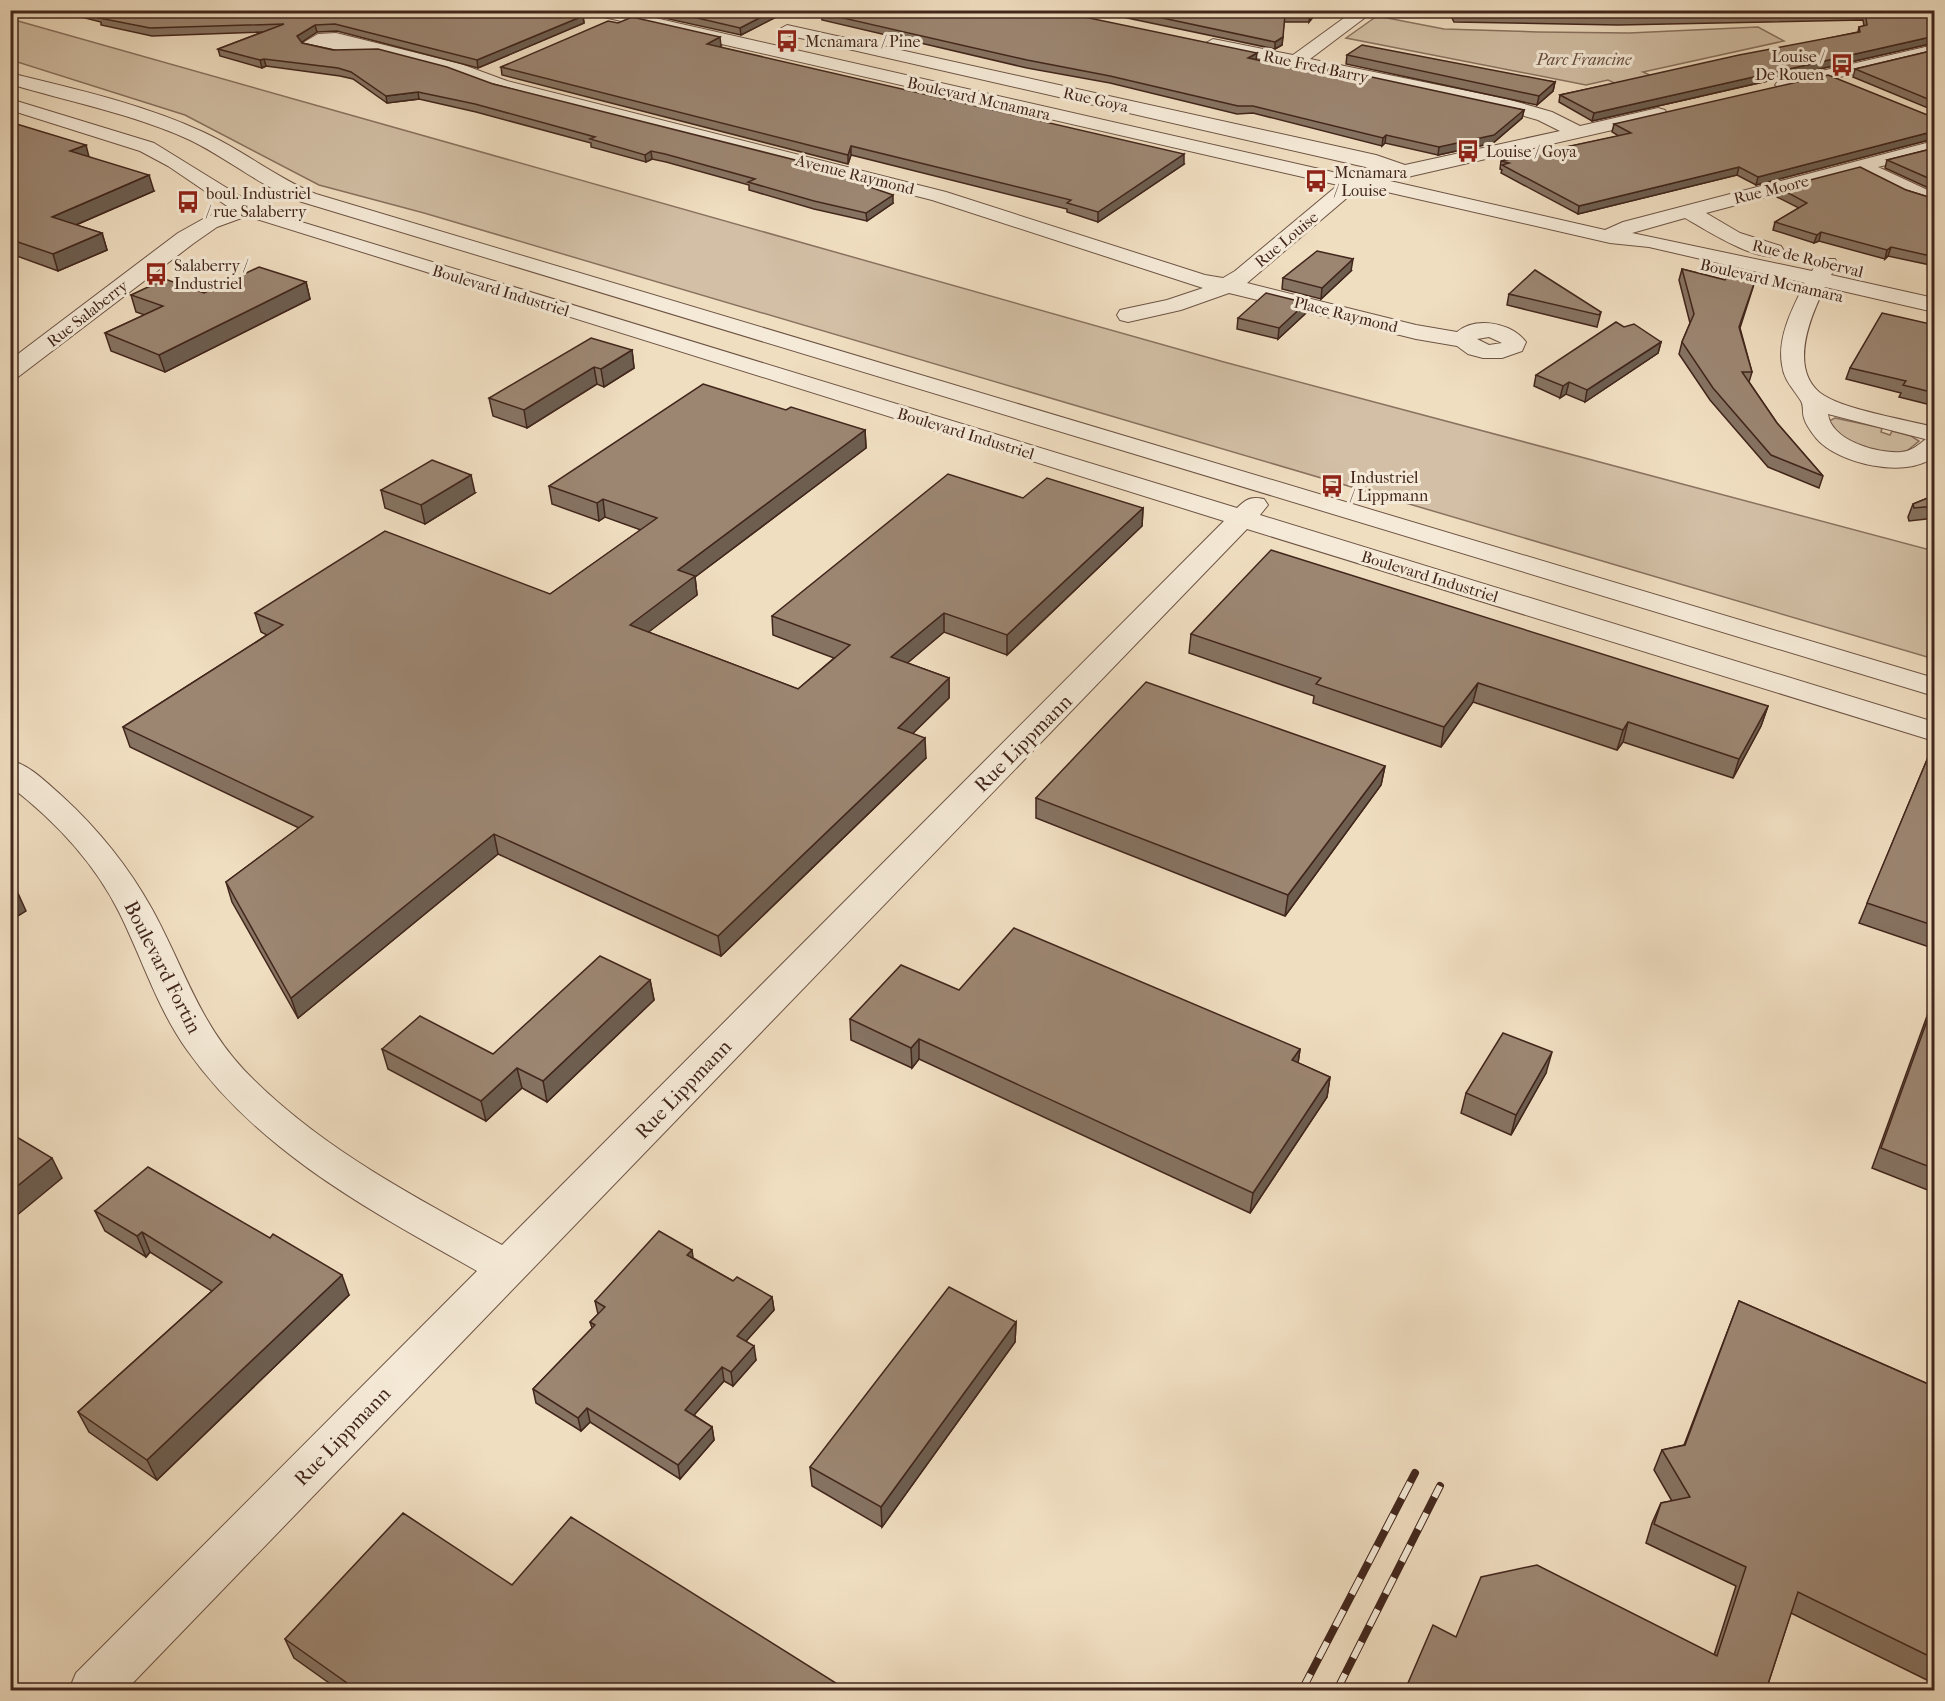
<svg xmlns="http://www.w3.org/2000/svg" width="1945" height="1701" font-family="'IM FELL French Canon',serif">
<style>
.green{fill:#d2bfa5;stroke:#8a7260;stroke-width:1.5}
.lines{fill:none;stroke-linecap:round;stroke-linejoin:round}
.minor-casing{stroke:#6e5445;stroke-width:2}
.minor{fill:#f5ead7;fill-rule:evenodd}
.rail-casing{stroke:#42261c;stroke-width:8}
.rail{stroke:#f5ead7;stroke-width:6;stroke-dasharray:18;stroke-linecap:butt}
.wall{fill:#867362;stroke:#42261c;stroke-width:1.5}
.shaded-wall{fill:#6d5e50;stroke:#42261c;stroke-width:1.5}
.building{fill:#9c8672;stroke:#42261c;stroke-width:1.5}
.labels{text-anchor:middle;stroke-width:6;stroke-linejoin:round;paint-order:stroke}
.far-poi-label{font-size:16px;fill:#42261c;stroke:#f5ead7;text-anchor:start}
.far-park-label{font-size:16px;font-style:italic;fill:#664c3e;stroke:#f5ead7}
.far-street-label{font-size:16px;fill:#42261c;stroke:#f5ead7}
.street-label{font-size:20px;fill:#42261c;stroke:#f5ead7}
</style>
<rect width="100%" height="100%" fill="#f0dec1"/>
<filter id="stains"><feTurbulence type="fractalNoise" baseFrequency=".00333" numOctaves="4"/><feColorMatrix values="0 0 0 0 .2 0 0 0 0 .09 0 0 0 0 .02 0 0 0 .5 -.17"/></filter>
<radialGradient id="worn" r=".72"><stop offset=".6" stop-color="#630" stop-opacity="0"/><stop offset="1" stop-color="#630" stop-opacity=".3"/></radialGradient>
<!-- green -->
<g class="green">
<path d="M1377,16L1444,29L1538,32L1629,33L1758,27L1784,41L1643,72L1698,97L1662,105L1608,80L1586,85L1346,38Z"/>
<path d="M11,19L1224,362L1934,551V659L424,213L319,185L185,115L11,60Z"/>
<path d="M1835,418L1882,428L1881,432L1890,435L1892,431L1911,436L1919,441L1902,455C1870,451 1848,449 1829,421Z"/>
</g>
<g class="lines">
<!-- minor casing -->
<g class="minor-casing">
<g id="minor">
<path d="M587,10H620L1337,173L1363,175L1383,171L787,35L778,30L787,25L1376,155L1405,165L1560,131L1538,120L1504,110L1213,49L1204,44L1213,39L1293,55L1355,10H1375L1310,59L1507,99L1552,112L1580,126L1658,108L1665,110L1667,114L1665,118L1390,181L1605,230L1623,222L1934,141V153L1878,167L1934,193V206L1904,196L1858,173L1706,213L1740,233L1781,246L1784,251L1781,256C1755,262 1708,231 1685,218L1632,233L1812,271L1819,259H1835L1838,264L1831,275L1934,298V312L1825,287C1811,315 1789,366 1819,392C1839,409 1907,420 1934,427V457C1906,479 1838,464 1816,438C1812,433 1806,425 1804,418C1802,412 1804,406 1801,401C1793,388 1784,381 1782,365C1777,337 1793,307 1805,283L1649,247L1610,243L1365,187L1355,191L1247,283L1416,325L1457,332C1476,316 1512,323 1526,342L1522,351L1502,358H1483L1468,354L1457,346L1416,339L1229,293L1181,310L1128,322L1120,320L1117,315L1120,310L1167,300L1203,288L932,200L495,89L449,72L380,54L335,55L304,48L301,44L318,34L336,33L461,64L507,81L946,192L1205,275L1223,278L1235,271L1338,185L595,15ZM1489,337L1502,343L1489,345L1477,339ZM1828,414L1925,439H1926C1918,445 1912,451 1901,452C1879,454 1831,441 1828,414Z"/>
<path d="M1934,45V55L1784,90L1775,85L1778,81Z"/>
<path d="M10,73C75,89 143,104 203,132C243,150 276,178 316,194L1934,678V696L302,202C261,187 229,159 190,140C133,114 70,102 10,84Z"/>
<path d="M10,99L154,143L248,201L260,198L267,200L270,204L265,209L272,213L1237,508C1246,499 1251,496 1264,499L1268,505L1260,515L1934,722V741L1247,529L126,1690H69L76,1673L477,1271C371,1211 259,1152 187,1050C157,1008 142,958 119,912C94,862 54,820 10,786V760C30,765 47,783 62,796C98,829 128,866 152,909C184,967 197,1019 244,1070C317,1146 411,1195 502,1245L1224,521L247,216L217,227L194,243L18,377L10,379V360L178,233L203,219L230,208L168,166L140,151L10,110Z"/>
</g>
</g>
<!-- minor -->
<use href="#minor" class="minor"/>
<!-- rail casing -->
<g class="rail-casing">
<g id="rail">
<path d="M1302,1690L1415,1473"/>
<path d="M1337,1690L1440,1486"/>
</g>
</g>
<!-- rail -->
<use href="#rail" class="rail"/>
</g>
<!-- wall -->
<g class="wall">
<path d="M54,10H559L583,16L584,23L478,68L337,31L317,32L301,42L302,43L493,84L843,178L893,203L867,221L814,209L749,190V185L666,162L652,159L646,162L591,147V143L476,112L419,99L387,103L353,79L340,76L266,66L262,68L220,56L218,49L263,32L152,36L101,25V22Z"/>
<path d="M654,10H807L799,15L786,12L741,35L655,16Z"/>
<path d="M1089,10H1319L1309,22H1284L1282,45L1275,49Z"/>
<path d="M1448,10H1935V44L1934,43L1592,121L1559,102L1560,95L1858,32L1859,27L1864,26L1863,20L1618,25L1454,22Z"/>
<path d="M821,13L1256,60L1321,74L1524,110L1522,118L1493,143L1438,155L1385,143L1382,146L1253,113L1237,114L1110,83L1027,68L822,20Z"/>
<path d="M618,23L721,46L719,47L1184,164L1098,222L1067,212V209L851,155L848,164L502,75L501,67Z"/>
<path d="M1935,50V111L1853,77L1855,69Z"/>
<path d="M1347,55L1555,82L1553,91L1537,105L1346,64Z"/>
<path d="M1935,118V140L1933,139L1756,185L1737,175L1578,214L1501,173L1502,170L1500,169L1501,161L1619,136L1612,132L1614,124Z"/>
<path d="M10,122L89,157L154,191L76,225L102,233L107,250L58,271L17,256L10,259Z"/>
<path d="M1935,148V191L1885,168L1887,160Z"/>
<path d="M1779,188L1906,190L1935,199V266L1888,256L1885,259L1819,241L1814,243L1773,230L1775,222L1799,208L1777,197Z"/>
<path d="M1682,269L1725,280L1756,278L1740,328L1752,372L1749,382L1777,423L1823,476L1819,488L1768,467L1710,400L1679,354L1682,342L1690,323L1679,280Z"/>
<path d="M1351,271L1321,299L1282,289L1283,278Z"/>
<path d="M306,282L310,299L165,372L111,351L105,333L145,315L136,312L131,295L204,293Z"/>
<path d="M1509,294L1601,312L1598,323L1597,327L1507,305Z"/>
<path d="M1305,314L1278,339L1237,329L1238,318Z"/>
<path d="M1935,325V406L1899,397L1901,393L1846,379L1850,368Z"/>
<path d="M1661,342L1658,353L1585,402L1566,394L1560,398L1534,386L1536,375Z"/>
<path d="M632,350L634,368L604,387L597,384L527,428L493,416L489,398Z"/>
<path d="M786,410L865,430L866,448L695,577L697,595L648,632L798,689L834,658L773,635L772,616L1023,498L1143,508L1142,526L1007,655L944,632L907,663L949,678V698L913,733L926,758L721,956L498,854L298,1018L232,902L226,882L299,828L130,747L123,727L267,635L261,632L255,613L550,594L641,530L605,517L599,521L552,504L549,486Z"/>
<path d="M381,490L475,493L425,524L385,508Z"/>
<path d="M1935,495V518L1909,521L1908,517L1913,504Z"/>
<path d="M1191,634L1768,706L1761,726L1733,778L1623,742L1617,750L1473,702L1441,747L1313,703L1314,696L1189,653Z"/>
<path d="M1929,755L1935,757V949L1859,923Z"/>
<path d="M1385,766L1381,785L1285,916L1036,818V798Z"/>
<path d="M650,980L654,1000L547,1102L522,1088L486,1121L388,1069L382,1049L493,1054Z"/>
<path d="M959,990L1300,1049L1298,1063L1330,1077L1327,1097L1250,1213L919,1059L912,1068L851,1040L850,1019Z"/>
<path d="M1935,994V1193L1872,1168Z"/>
<path d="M1546,1073L1511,1135L1461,1113L1466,1093Z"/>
<path d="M95,1211L349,1295L157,1480L89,1432L78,1412L212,1291L150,1252L146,1257L105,1231Z"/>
<path d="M693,1258L733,1281L772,1297L774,1310L746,1341L756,1360L733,1386L724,1381L694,1415L712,1427L714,1440L680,1479L590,1422L581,1431L536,1403L533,1389L592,1328L590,1322L598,1314L595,1301Z"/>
<path d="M1739,1301L1935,1387V1684L1791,1613L1768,1684L1456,1637L1714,1655L1736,1586L1646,1543L1652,1523L1661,1503L1672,1501L1654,1470L1662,1450L1684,1445Z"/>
<path d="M1016,1322L1015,1342L882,1527L812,1486L810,1467Z"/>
<path d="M512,1585L847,1690H339L294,1658L285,1639Z"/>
</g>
<!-- shaded-wall -->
<g class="shaded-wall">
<path d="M775,10H786V12L741,35L740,28Z"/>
<path d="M799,10H807L799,15Z"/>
<path d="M1314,10H1319L1309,22L1310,14Z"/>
<path d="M583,16L584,23L478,68L477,60Z"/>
<path d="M315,25L317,32L299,44L297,36Z"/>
<path d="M1935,36L1934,43L1592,121L1594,113Z"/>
<path d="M720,37L721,46L707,53V44Z"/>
<path d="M1283,37L1282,45L1275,49V42Z"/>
<path d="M1257,53L1256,60L1248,58Z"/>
<path d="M264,59L266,66L262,68L260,60Z"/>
<path d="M1555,82L1553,91L1537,105L1539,96Z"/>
<path d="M418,92L419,99L387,103L386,96Z"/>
<path d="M1524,110L1522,118L1493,143L1438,155L1439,147Z"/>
<path d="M1935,131L1933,139L1756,185L1758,177Z"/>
<path d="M1386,135L1385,143L1382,146L1383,138Z"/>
<path d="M86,145L90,161L70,151Z"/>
<path d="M851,146V155L848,164V155Z"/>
<path d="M651,151L652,159L646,162L645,155Z"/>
<path d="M1184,154V164L1098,222V212Z"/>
<path d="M1739,167L1737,175L1578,214L1579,206Z"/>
<path d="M149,175L154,191L57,233L52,217Z"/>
<path d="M893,195V203L867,221L866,213Z"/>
<path d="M1821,232L1819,241L1814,243L1817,235Z"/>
<path d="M102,233L107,250L58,271L53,254Z"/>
<path d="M10,240H12L17,256L10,259Z"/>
<path d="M1891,247L1888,256L1885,259L1887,250Z"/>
<path d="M1353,259L1351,271L1321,299L1322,288Z"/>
<path d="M306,282L310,299L165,372L159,355Z"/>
<path d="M1306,303L1305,314L1278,339L1279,328Z"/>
<path d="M1661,342L1658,353L1585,402L1587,390Z"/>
<path d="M632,350L634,368L604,387L601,369Z"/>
<path d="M594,367L597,384L527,428L524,410Z"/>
<path d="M1569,382L1566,394L1560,398L1563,386Z"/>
<path d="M865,430L866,448L695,577L697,595L633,644L630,625L678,570Z"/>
<path d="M471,475L475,493L425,524L421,505Z"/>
<path d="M603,499L605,517L599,521L597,503Z"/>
<path d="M1143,508L1142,526L1007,655V635Z"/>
<path d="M944,613V632L891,677V657Z"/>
<path d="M949,678V698L899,747L898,728Z"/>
<path d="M1478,683L1473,702L1441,747L1444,727Z"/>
<path d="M1768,706L1761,726L1733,778L1739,759Z"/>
<path d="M1628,722L1623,742L1617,750L1623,730Z"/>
<path d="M925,738L926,758L721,956L718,936Z"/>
<path d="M1385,766L1381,785L1285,916L1288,895Z"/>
<path d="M494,834L498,854L298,1018L291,998Z"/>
<path d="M17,891L26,911L10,921V895Z"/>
<path d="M650,980L654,1000L547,1102L543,1081Z"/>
<path d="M919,1039V1059L912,1068L911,1048Z"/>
<path d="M1300,1049L1297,1070L1292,1060Z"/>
<path d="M1552,1052L1546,1073L1511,1135L1516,1115Z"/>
<path d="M517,1068L522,1088L486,1121L481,1101Z"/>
<path d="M1330,1077L1327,1097L1250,1213L1253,1193Z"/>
<path d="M52,1158L62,1178L10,1221V1192Z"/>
<path d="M142,1232L150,1252L146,1257L137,1236Z"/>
<path d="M692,1250L694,1264L687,1255Z"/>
<path d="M342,1275L349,1295L157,1480L147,1460Z"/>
<path d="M772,1297L774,1310L739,1349L737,1336Z"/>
<path d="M1016,1322L1015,1342L882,1527L881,1507Z"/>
<path d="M754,1346L756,1360L733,1386L731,1372Z"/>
<path d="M722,1367L724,1381L687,1423L685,1410Z"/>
<path d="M587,1408L590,1422L581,1431L578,1418Z"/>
<path d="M712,1427L714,1440L680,1479L678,1465Z"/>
</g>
<!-- building -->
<g class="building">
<path d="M79,10H559L583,16L477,60L335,24L315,25L297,36L302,43L333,50L378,49L447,67L493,84L843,172L841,177L893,195L866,213L814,201L748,182L755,179L665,154L651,151L645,155L590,139L595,137L475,104L418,92L386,96L351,72L338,68L264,59L260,60L218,49L284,24L150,28L99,18L103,16Z"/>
<path d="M663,10H775L740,28Z"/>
<path d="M825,10H1051L1257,53L1248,58L1321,74L1330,68L1524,110L1494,135L1439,147L1386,135L1383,138L1253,106H1238L1110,76L1027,60L821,13Z"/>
<path d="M1125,10H1314L1310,14H1285L1283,37L1275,42Z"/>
<path d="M1453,10H1935V36L1594,113L1560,95L1739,55L1860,32L1859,27L1867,25L1865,12L1620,17L1455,14Z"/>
<path d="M632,17L720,37L707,44L1184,154L1098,212L1067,203L1071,200L851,146L848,155L501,67L608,21L618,23Z"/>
<path d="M1362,45L1555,82L1539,96L1347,55Z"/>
<path d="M1935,50V102L1855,69Z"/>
<path d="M1828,75L1935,118V131L1758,177L1739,167L1579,206L1502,165L1509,163L1501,161L1631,133L1614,124Z"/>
<path d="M10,122L86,145L70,151L149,175L52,217L102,233L53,254L12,240H10Z"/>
<path d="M1935,148V181L1887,160Z"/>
<path d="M1860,167L1906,190L1935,199V257L1891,247L1887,250L1821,232L1817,235L1775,222L1807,203L1779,188Z"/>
<path d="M1317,251L1353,259L1322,288L1283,278Z"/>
<path d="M259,267L306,282L159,355L105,333L163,306L131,295L165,279L204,293Z"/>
<path d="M1682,269L1725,280L1730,272L1756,278L1739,327L1752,372H1742L1777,423L1823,476L1771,455L1713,388L1682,342L1694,314Z"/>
<path d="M1535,270L1601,312L1599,315L1509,294Z"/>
<path d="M1266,293L1306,303L1279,328L1238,318Z"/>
<path d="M1882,313L1935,325V393L1903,385L1906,381L1850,368Z"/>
<path d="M1616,322L1624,327L1634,324L1661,342L1587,390L1569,382L1563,386L1536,375Z"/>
<path d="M591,338L632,350L601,369L594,367L524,410L489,398Z"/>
<path d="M703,384L786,410L791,407L865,430L678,570L695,576L630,625L798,689L850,645L772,616L948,474L1023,498L1047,478L1143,508L1007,635L944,613L891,657L949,678L898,728L925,738L718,936L494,834L291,998L226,882L313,817L123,727L283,625L255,613L385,531L550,594L657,518L603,499L597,503L549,486Z"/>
<path d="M432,460L471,475L421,505L381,490Z"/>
<path d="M1935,495V506L1914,508L1913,504Z"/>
<path d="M1271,550L1768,706L1739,759L1628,722L1623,730L1478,683L1444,727L1316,684L1321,678L1191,634Z"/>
<path d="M1146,682L1385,766L1288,895L1036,798Z"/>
<path d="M1929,755L1935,757V926L1867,903Z"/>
<path d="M10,887L17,891L10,895Z"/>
<path d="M1014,928L1300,1049L1292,1060L1330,1077L1253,1193L919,1039L911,1048L850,1019L901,965L959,990Z"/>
<path d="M600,956L650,980L543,1081L517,1068L481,1101L382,1049L420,1016L493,1054Z"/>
<path d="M1935,999V1169L1881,1148Z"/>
<path d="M1503,1033L1552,1052L1516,1115L1466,1093Z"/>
<path d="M10,1133L52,1158L10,1192Z"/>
<path d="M148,1167L270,1238L273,1234L342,1275L147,1460L78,1412L222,1282L142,1232L137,1236L95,1211Z"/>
<path d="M659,1231L692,1250L687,1255L733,1281L737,1277L772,1297L737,1336L754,1346L731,1372L722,1367L685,1410L712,1427L678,1465L587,1408L578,1418L533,1389L595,1325L590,1322L605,1307L595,1301Z"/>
<path d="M949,1287L1016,1322L881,1507L810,1467Z"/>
<path d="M1739,1301L1935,1387V1659L1798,1592L1768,1684L1781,1690H1405L1433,1625L1456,1637L1481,1577L1537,1565L1717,1656L1746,1567L1654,1524L1661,1503L1690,1497L1662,1450L1685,1445Z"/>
<path d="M403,1513L512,1585L571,1517L847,1690H431L427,1687L424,1690H357L285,1639Z"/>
</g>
<!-- icons -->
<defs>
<g id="bus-bare" transform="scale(1.8)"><path d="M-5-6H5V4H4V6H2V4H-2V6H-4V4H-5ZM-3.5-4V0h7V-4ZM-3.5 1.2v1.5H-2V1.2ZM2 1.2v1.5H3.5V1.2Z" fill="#8f2418" stroke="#f5ead7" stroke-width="2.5" paint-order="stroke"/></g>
</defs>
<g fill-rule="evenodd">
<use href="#bus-bare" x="787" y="41"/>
<use href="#bus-bare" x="1842" y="65"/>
<use href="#bus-bare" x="1468" y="151"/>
<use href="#bus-bare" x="1316" y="181"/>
<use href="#bus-bare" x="188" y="202"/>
<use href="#bus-bare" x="156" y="274"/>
<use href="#bus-bare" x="1332" y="486"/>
</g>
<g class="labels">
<!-- far-poi labels -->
<g class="far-poi-label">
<text x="805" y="47">Mcnamara / Pine</text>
<text x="1824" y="62" text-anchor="end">Louise /<tspan x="1824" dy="18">De Rouen</tspan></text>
<text x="1486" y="157">Louise / Goya</text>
<text x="1334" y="178">Mcnamara<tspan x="1334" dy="18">/ Louise</tspan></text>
<text x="206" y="199">boul. Industriel<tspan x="206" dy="18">/ rue Salaberry</tspan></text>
<text x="174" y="271">Salaberry /<tspan x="174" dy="18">Industriel</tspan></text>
<text x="1350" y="483">Industriel<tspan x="1350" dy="18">/ Lippmann</tspan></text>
</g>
<!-- far-park labels -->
<g class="far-park-label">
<text x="1584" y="65">Parc Francine</text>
</g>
<!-- far-street labels -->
<g class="far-street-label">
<text transform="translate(1316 66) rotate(12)" y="6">Rue Fred Barry</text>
<text transform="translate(979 98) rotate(13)" y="6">Boulevard Mcnamara</text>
<text transform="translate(1096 99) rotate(13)" y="6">Rue Goya</text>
<text transform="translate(855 174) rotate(14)" y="6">Avenue Raymond</text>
<text transform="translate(1771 189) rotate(-14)" y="6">Rue Moore</text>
<text transform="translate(1286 239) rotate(-40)" y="6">Rue Louise</text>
<text transform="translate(1808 258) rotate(14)" y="6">Rue de Roberval</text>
<text transform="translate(1772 280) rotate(13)" y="6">Boulevard Mcnamara</text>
<text transform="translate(501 290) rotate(17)" y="6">Boulevard Industriel</text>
<text transform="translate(87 313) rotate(-38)" y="6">Rue Salaberry</text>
<text transform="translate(1346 314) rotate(14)" y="6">Place Raymond</text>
<text transform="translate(966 433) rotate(17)" y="6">Boulevard Industriel</text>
<text transform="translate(1430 576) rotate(17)" y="6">Boulevard Industriel</text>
</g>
<!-- street labels -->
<g class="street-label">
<text transform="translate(1023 743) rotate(-45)" y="7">Rue Lippmann</text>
<text transform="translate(163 967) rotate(63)" y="7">Boulevard Fortin</text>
<text transform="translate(683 1089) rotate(-46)" y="7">Rue Lippmann</text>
<text transform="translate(342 1436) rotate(-46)" y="7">Rue Lippmann</text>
</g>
</g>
<!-- margin -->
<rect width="1945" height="1701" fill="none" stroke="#f0dec1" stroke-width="36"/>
<rect x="12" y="12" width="1921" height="1677" fill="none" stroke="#42261c" stroke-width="3"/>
<rect x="18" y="18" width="1909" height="1665" fill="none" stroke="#42261c" stroke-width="1.5"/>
<rect width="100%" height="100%" filter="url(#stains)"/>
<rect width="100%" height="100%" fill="url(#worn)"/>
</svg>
